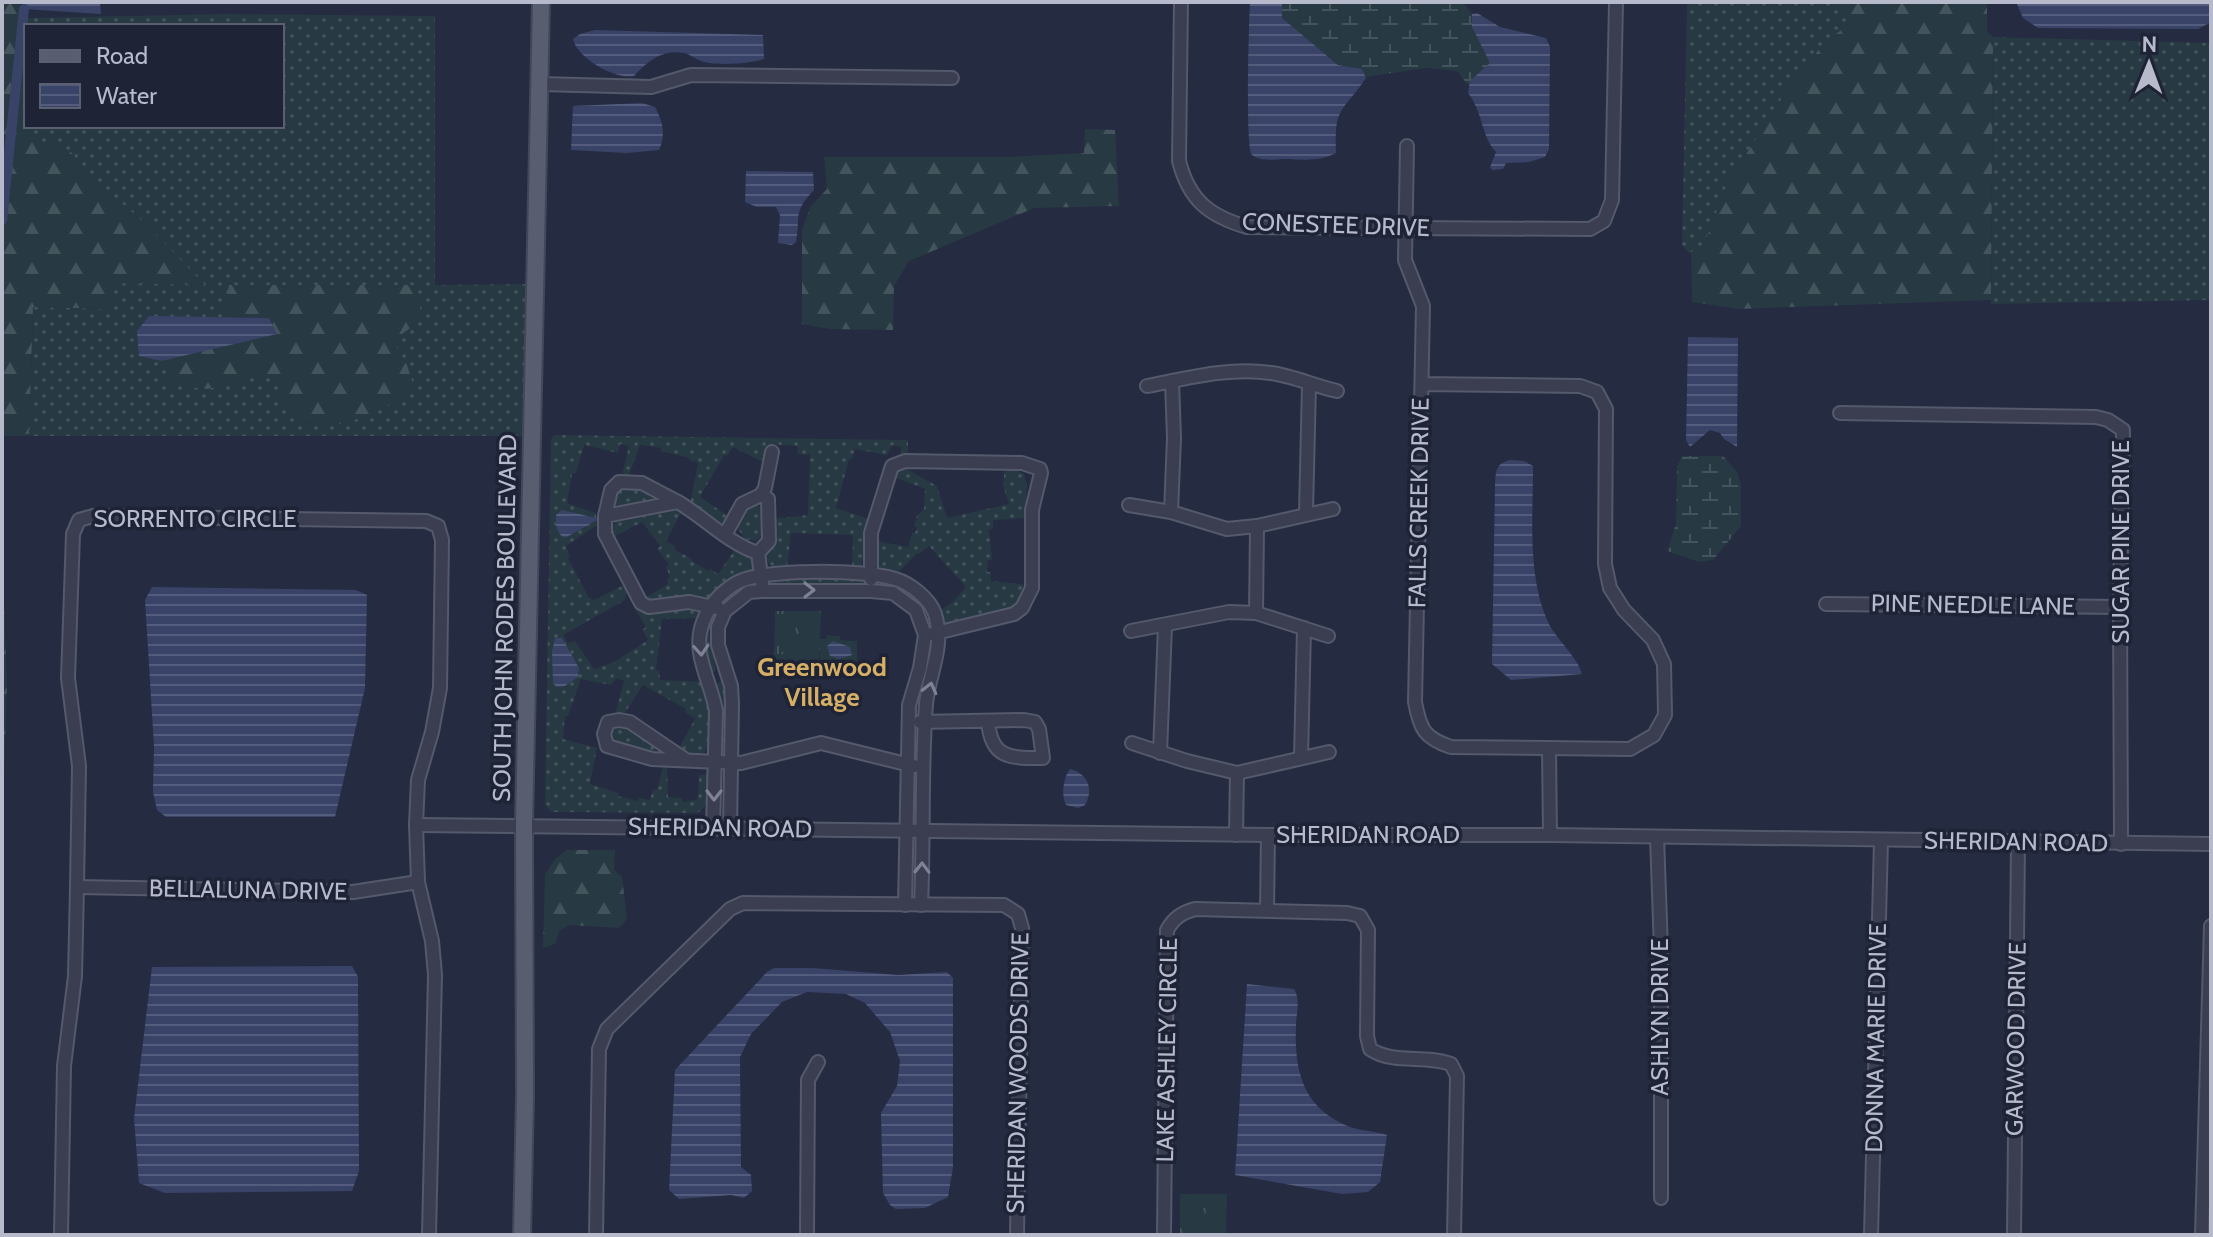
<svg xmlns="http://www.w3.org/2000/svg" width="2213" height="1237" font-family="Cabin,sans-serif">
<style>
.grass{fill:url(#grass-dots);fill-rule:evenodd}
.forest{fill:url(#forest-firs)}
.wetland{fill:url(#wetland-marsh)}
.park{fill:url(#park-tufts)}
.garden{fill:#273942}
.water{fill:url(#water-rules)}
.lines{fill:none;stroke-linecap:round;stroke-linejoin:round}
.canal{stroke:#394368;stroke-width:10}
.minor-casing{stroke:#54596b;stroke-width:16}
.major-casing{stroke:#43475a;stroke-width:20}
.minor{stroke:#3a3e50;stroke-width:12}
.major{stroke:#585d70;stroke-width:16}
.oneway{stroke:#7e8294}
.labels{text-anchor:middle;stroke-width:7;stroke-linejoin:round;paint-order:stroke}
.street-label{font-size:24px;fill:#b6bacb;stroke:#1e2336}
.neighbourhood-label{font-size:26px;font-weight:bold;fill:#d6af66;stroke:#1e2336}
</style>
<defs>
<pattern id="grass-dots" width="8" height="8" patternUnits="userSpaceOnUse" patternTransform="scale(2)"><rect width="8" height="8" fill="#273942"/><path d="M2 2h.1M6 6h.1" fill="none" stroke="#44545c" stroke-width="1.8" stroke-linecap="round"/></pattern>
<pattern id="forest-firs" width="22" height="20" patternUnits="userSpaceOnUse" patternTransform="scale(2)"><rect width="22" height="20" fill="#273942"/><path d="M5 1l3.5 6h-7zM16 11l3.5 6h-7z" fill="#44545c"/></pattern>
<pattern id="wetland-marsh" width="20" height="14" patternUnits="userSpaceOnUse" patternTransform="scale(2)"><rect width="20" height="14" fill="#273942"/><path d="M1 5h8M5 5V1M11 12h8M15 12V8" fill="none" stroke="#44545c"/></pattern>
<pattern id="park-tufts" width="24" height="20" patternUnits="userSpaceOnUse" patternTransform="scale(2)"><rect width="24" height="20" fill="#273942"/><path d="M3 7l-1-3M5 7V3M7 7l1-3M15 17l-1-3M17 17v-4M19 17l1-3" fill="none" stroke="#44545c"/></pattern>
<pattern id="water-rules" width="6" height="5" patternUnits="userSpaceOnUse" patternTransform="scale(2)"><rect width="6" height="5" fill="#394368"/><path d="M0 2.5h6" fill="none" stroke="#535c7c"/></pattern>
</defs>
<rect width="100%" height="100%" fill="#252b41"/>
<!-- grass -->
<g class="grass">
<path d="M1687,2H1839L1843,13L1854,21L1823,44L1784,95L1727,184L1704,245L1689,253L1682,245Z"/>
<path d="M228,14L435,16V285L532,284L528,436H29L33,307L113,309L112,282L204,285L148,226L104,188L29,141L31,126H282V26H28L26,18ZM230,285H417L393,341L407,365L309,424L282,401L281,376H260L207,389L169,385L166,359L161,361L137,331L149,317H226V299Z"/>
<path d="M1993,37L2211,43V300L1991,304Z"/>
<path d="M555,435L908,440V457H902L901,447L892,445L887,455L855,449L852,459H849L836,508L869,519L861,569L852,568L853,535L791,533L787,568C752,569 768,540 774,519L808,515L810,455L798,454L797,446L767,444L763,462L733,447L727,456L724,455L700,497L730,517L723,524L690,504L698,463L689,460V458L661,451V448L640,445L628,478L624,477L623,471L629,446L620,444L618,453L584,445L576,473L572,474L567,503L595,513L599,524L566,546L570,556L568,558L589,598L594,600L622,586L627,590L625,600L563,635L568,643L575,641L594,669L614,662L648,640L642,630L646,627L635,609L636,605L700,609L702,613L700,618L662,619L656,670H659L660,680L704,682C711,698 716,740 704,753C695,755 684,755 680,746L695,719L685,712L686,709L643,685L623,716H618L616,711L624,681L616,678L611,685L581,679L568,716H565L563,739L597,748L590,784L619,793L618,796L638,801L639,798L650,800L653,789L657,790L664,763L667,766L668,797L682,798V802L698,799L699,775L706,774L709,768V802L698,813L551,812L545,804L551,439Z"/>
<path d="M903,467L937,486L947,518L1009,504L1002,483L1004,482V470L1013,469L1024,474L1027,486L1025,518L993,520V529L989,530L992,560H988L987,572H991V581L1022,584L1025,586C1024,598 1019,603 1009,610L943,626L939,611L953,602L966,587L929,546L919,554L917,553L896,575L878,568L877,541L908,547L912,533H915L917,528L914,526L917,516L924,509L925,489L894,477L896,470Z"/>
<path d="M626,486L640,487L658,497L657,500L620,508L616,504L615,493Z"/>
<path d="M752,505L763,507L764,533L756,541L745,539L738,529L741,510Z"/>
<path d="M678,506L682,511L666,541L675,546L674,549L692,559V561L708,571L710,569L718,574L738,545L752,551L755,568L731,579L709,598L687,597L646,601L645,598L668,584L667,580L670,577L666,567L669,565L657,549L660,546L642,522L612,538L609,529L620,518Z"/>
<path d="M862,577L869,583L868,585H772L770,581V578Z"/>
<path d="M713,617L716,618L713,639L715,672L710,671C705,652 700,633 713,617Z"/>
<path d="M720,681L727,688V751L723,754L716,687Z"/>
<path d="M616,726L627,727L657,747L655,753L652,755L620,747L611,740L610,732Z"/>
</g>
<!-- forest -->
<g class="forest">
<path d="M2,2H20V12L26,14L28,26H26V126H31L30,141L69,150L104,188L148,226L205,285L113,283L114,309L33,307L29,436H2Z"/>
<path d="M1839,2H1987V32L1993,37L1991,300L1738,309L1692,302L1691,252L1704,245L1727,184L1784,95L1823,44L1853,21L1843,13Z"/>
<path d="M1085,129L1115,130L1119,206L1034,208L909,261L894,286L893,330L829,329L802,324V230L810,207L827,189L824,157H1007L1084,153Z"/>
<path d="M229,285H417L422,319L393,341L407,365L415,390C386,407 347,431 312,424C302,422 290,408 282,401L280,376H260L207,389L168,385L166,359L276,334L269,318L226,317V299Z"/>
<path d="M2,539L7,685L2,843Z"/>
<path d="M566,850H615L614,870L622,877L627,919L619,928L569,925L560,930L555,944L543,948L545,874L555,859Z"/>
</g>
<!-- wetland -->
<g class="wetland">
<path d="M1282,2H1463L1472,14V27L1490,63L1468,85L1457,71L1426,68L1366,77L1362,69L1339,65L1281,18Z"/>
<path d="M1682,456H1723L1737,472L1741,484V526L1713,560L1699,562L1667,551L1676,524L1677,466Z"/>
</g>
<!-- park -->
<g class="park">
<path d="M775,611H821L819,675H799V662H774Z"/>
<path d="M1180,1194H1227L1226,1235H1180Z"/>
</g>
<!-- garden -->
<g class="garden">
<rect x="779" y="618" width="15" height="34"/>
<path d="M799,618L815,619V652H799Z"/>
<path d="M827,635L840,636V640L857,641V663H820V639H826Z"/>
<path d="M1185,1203H1201L1200,1235H1184Z"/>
<path d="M1206,1204H1221V1235H1205Z"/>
</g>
<!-- water -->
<g class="water">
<path d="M24,2H100L101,14L24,9Z"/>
<path d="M1250,2H1282V18L1338,65L1362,69L1366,78C1342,113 1334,106 1336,153C1321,161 1305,160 1288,159C1278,159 1260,162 1252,155C1245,149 1249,20 1250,2Z"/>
<path d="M2016,2H2211V22L2198,29L2038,28L2023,18Z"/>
<path d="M1477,13L1500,27L1546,38L1550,47L1549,149L1545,157L1529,162L1506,163L1503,169L1492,170L1490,167L1496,152C1481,136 1483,112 1468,93L1470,81L1490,63L1472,27V14Z"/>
<path d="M595,30L763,35L764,59C751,64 713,66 701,61C695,59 690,54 684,53C662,49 648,61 634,76C615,80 577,58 573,39L580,34Z"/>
<path d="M642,103L655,107C663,122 666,134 659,150L627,153L571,150L573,106Z"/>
<path d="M746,171L813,172L814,190C792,213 801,216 796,242L792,245L778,243L780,215L776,207H757L745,202Z"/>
<path d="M149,316L269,318L277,334L161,361L139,356L137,331Z"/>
<path d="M1688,337L1738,338L1737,447L1724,439L1720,433L1710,430L1690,447L1686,440Z"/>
<path d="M1511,460L1524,461L1533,466C1533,517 1527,575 1548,622C1556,639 1579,659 1582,674L1511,680L1492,664L1495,484C1496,470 1496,463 1511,460Z"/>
<path d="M562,510L596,518L597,520L565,538C556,534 556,525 556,515Z"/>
<path d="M152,587L356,590L367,595L365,688L335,817H166L157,810L153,792L154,746L145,600Z"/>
<path d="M555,638H562L579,668L578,677L565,686L557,687L553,683L552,652Z"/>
<path d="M833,641L850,647L852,655L839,659L830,656L827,646Z"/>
<path d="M1070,769C1088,774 1094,789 1085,805L1078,808L1066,805C1061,795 1063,778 1070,769Z"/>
<path d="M352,966L358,977L359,1171L352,1191L165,1193L139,1183L134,1118L152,967Z"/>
<path d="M774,968H813L898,975L947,972L953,978V1167L948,1197L925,1208L896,1209L890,1205L883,1193L881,1113L897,1086L900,1061L890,1032L865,1003L846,994L807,992L782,1002L751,1034L740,1057L741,1167L751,1175L752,1191L744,1198L731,1195L679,1199L669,1190L675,1070L767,972Z"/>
<path d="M1247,984L1294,989C1301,1000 1296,1014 1296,1026C1294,1073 1304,1109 1350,1127C1362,1131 1375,1131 1387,1135L1380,1182L1368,1192L1342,1194L1235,1175Z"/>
</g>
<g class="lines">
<!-- canal -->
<path class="canal" d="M2,220L24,9"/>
<!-- minor casing -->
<g class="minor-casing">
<g id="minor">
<path d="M1181,2L1179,161C1189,200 1209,216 1247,227L1590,229L1604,221L1612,200L1616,2"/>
<path d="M541,84L651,87L691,75L952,78"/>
<path d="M1407,146L1405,260L1423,306L1415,702C1420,729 1424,738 1451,747L1630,749L1654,735L1665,715L1664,664L1653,640L1624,610L1610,588L1605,564L1606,409L1597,392L1580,386L1422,384"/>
<path d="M1147,386C1189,378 1228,367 1271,373C1293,376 1315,386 1337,391"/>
<path d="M1840,413L2096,417L2108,420L2123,430L2120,607L2121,844"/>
<path d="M761,495L765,488L772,452"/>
<path d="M1129,505L1171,512L1227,529L1257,526L1333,509"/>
<path d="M1171,512L1174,438L1172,381"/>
<path d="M1306,513L1309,384"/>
<path d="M605,516L611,490L619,482L642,483L678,502"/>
<path d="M726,533L742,504L761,495L768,499L769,541L758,553"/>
<path d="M871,579V533L892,466L905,461L1022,463L1040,469L1041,473L1032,510V588L1022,608L1014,614L932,634"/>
<path d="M1826,604L2120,607"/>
<path d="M718,608L689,602L649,607L641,603L605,534V516L678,502C705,518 729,544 758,553L762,583"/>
<path d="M1256,613L1257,526"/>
<path d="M1131,631L1229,612L1256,613L1328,636"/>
<path d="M920,722L1024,720L1035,722L1039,729L1043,758C1010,758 991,759 988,721"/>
<path d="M1132,743L1187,761L1237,773L1329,752"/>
<path d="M1549,749L1550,835"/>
<path d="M1160,753L1165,626"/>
<path d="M1301,758L1304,628"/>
<path d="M686,760L630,722L619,720L608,722L604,734L607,746L652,759L741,763L821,743L914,766"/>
<path d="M416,825L1268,835H1550L2211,844"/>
<path d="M713,829L716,711C711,681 691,653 703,622C709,605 722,591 738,582C764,569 866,569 895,579C910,583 930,599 935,614C945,647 929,673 926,704C921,770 924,838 921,905"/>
<path d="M730,829L732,703L731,686L718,645V627L725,611L749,592L762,591H871L893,593L916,610L925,635L920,668L909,705L905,905"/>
<path d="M1236,835L1237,773"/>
<path d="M1657,837L1661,950V1198"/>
<path d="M77,887L353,892L418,882"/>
<path d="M1267,910L1268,835"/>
<path d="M61,1235L64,1066L75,976L77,887L79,766L68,678L73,534L79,520L93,516L426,521L438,526L442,540L440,688L432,732L418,780L416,825L418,882L432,941L435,975L429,1235"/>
<path d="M596,1235L599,1049L607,1029L730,909L743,903L1004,905L1018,914L1022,928L1017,1235"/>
<path d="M807,1235L808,1080L818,1062"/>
<path d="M1164,1235L1167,930C1174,918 1181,913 1195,909L1347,913L1360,916L1368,930L1367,1036L1370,1049C1394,1065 1424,1054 1451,1064L1457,1076L1454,1235"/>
<path d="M1871,1235L1881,840"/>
<path d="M2014,1235L2018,842"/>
<path d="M2202,1235L2211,926"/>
</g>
</g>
<!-- major casing -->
<g class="major-casing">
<path id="major" d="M522,1235L525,1096L524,825L541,2"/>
</g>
<!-- minor -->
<use href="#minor" class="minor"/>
<!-- major -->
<use href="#major" class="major"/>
</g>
<!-- one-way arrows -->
<defs><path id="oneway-chevron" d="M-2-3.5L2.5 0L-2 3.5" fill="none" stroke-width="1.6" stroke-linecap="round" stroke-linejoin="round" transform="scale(2)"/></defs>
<g class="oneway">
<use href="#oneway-chevron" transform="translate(809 590)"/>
<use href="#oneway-chevron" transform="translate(701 650) rotate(86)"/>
<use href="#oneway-chevron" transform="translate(930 688) rotate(-76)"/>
<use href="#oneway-chevron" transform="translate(714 795) rotate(90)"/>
<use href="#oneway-chevron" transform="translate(922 868) rotate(-89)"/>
</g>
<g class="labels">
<!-- street labels -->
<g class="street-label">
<text transform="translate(1336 225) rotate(2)" y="8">CONESTEE DRIVE</text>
<text transform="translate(1419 503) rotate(-89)" y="8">FALLS CREEK DRIVE</text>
<text x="195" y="527">SORRENTO CIRCLE</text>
<text transform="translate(2121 542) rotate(-90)" y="8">SUGAR PINE DRIVE</text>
<text transform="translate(1973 605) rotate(1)" y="8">PINE NEEDLE LANE</text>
<text transform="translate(505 618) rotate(-89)" y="8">SOUTH JOHN RODES BOULEVARD</text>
<text transform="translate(720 828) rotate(1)" y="8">SHERIDAN ROAD</text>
<text x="1368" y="843">SHERIDAN ROAD</text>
<text transform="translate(2016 842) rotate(1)" y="8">SHERIDAN ROAD</text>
<text transform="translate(248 890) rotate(1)" y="8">BELLALUNA DRIVE</text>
<text transform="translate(1660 1017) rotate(-90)" y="8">ASHLYN DRIVE</text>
<text transform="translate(1876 1038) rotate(-89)" y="8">DONNA MARIE DRIVE</text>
<text transform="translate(2016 1039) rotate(-89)" y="8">GARWOOD DRIVE</text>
<text transform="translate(1167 1050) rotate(-89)" y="8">LAKE ASHLEY CIRCLE</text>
<text transform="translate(1018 1073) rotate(-89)" y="8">SHERIDAN WOODS DRIVE</text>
</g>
<!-- neighbourhood labels -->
<g class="neighbourhood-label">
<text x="822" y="676">Greenwood<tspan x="822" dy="30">Village</tspan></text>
</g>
</g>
<!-- border -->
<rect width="2213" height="1237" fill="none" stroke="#b6bacb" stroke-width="8"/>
<!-- legend -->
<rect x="24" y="24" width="260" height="104" fill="#1e2336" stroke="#5b5f72" stroke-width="2"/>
<rect x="40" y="50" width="40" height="12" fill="#585d70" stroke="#5b5f72" stroke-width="2"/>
<text x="96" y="64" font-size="24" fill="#b6bacb">Road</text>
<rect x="40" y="84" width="40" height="24" fill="url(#water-rules)" stroke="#5b5f72" stroke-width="2"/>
<text x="96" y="104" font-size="24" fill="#b6bacb">Water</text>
<!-- north arrow -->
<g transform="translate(2149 64) rotate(1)" stroke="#1e2336" stroke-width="6" paint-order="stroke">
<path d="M0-6L14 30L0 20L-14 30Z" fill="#b6bacb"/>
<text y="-12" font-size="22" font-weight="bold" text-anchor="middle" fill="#b6bacb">N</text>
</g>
</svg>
